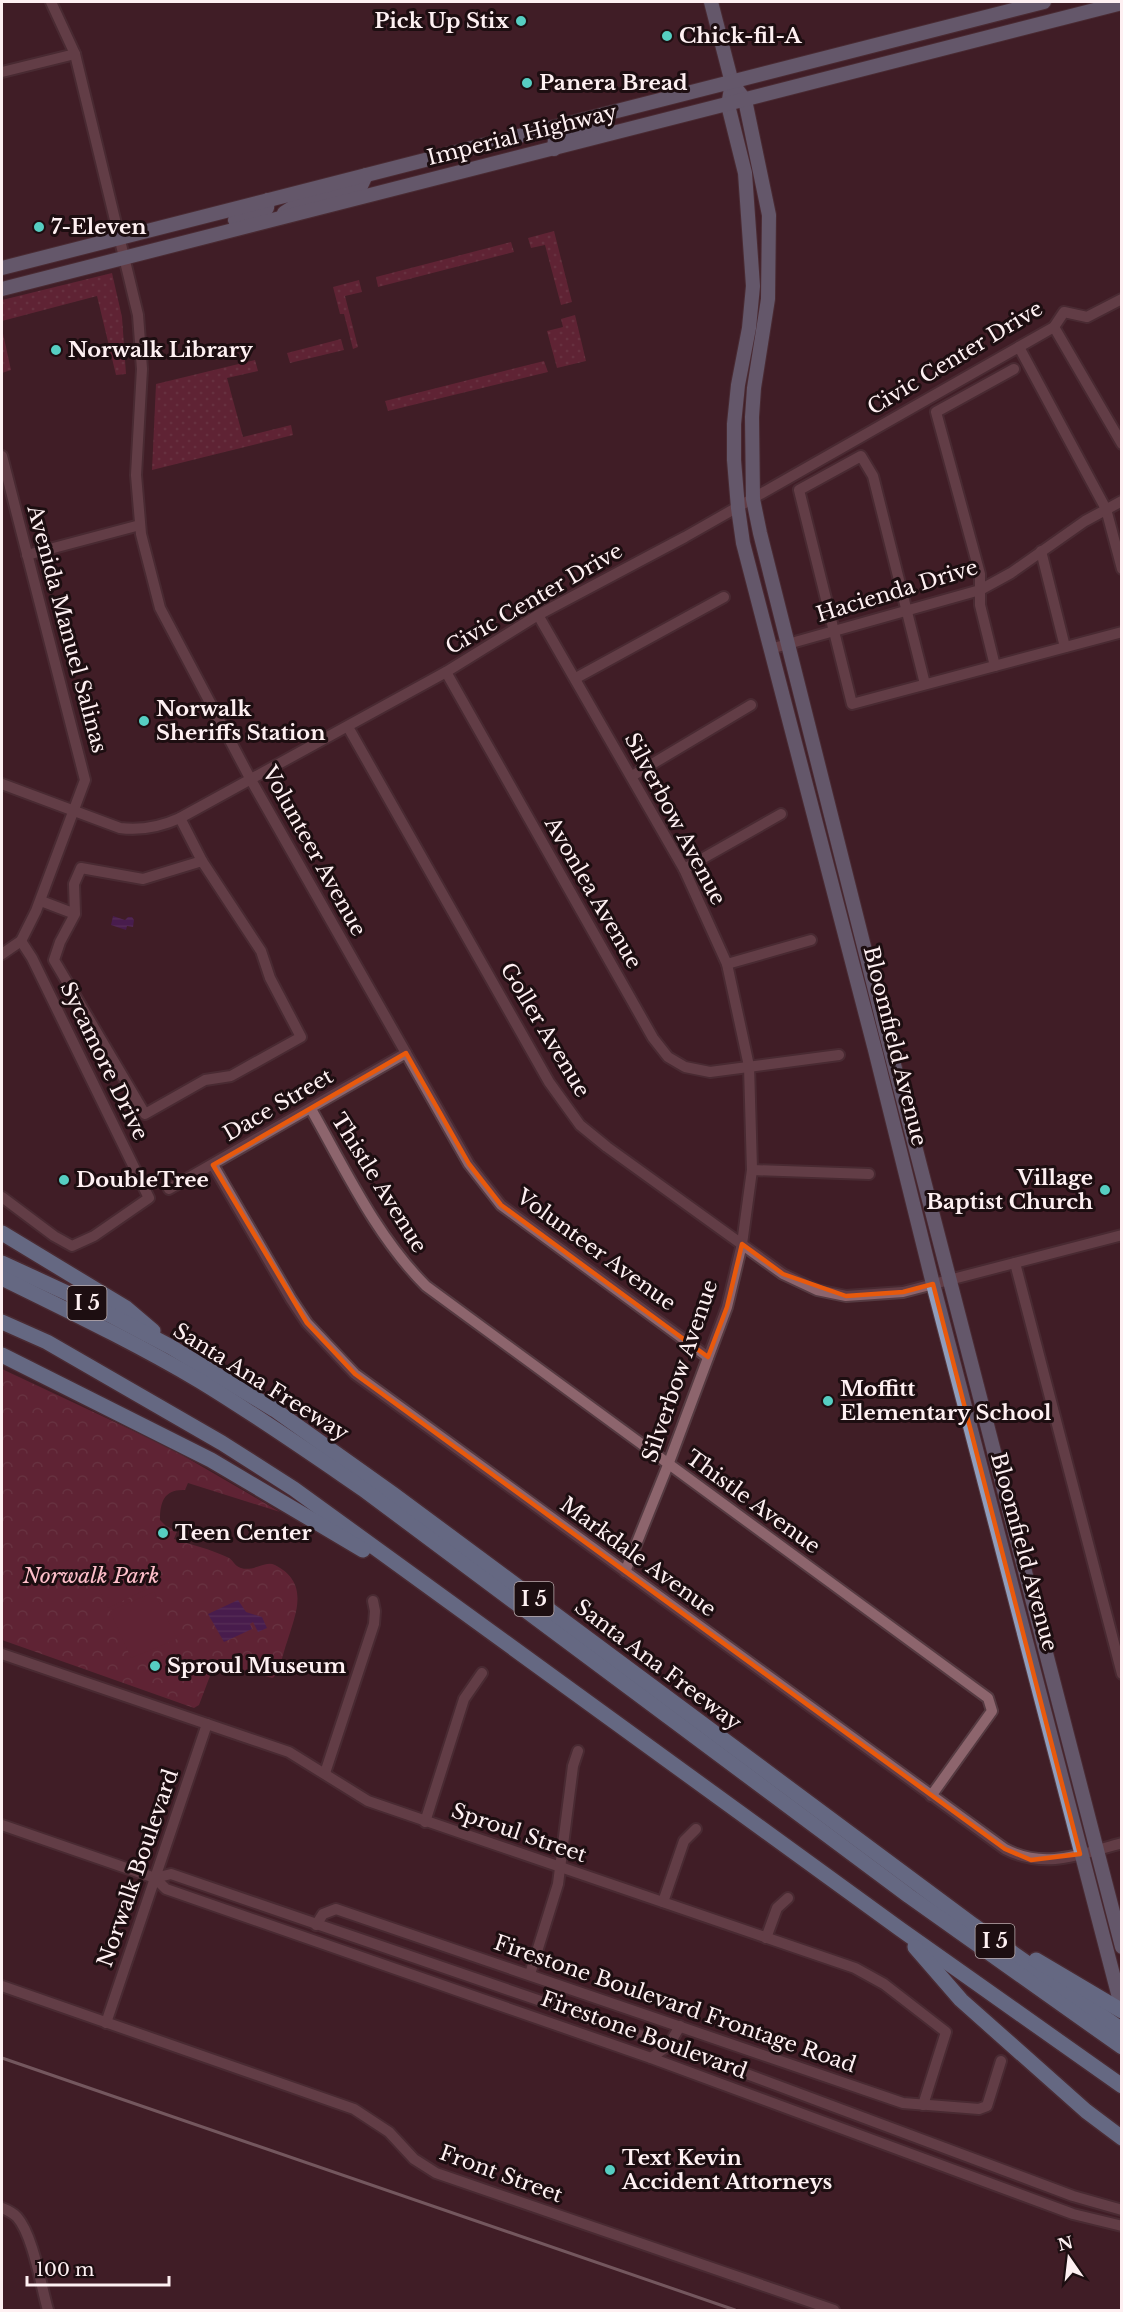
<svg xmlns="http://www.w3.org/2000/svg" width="1123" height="2312" font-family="'Libre Baskerville',serif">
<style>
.grass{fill:url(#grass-dots)}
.park{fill:url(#park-crowns)}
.pitch{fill:#852c45}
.water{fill:url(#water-rules)}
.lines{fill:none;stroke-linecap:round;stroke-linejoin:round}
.minor-casing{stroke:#553a41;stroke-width:14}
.major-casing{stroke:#553a41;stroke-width:16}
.highway-casing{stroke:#553a41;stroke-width:18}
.minor{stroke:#8d656d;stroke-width:10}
.major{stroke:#909dbc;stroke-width:14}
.highway{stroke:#92c3f1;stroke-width:15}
.rail{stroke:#b39ea2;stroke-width:3}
.marked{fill:none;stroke:#e8590c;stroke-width:4.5;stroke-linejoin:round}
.poi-dot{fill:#56cec2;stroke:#1d0e11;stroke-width:2}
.labels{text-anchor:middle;stroke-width:6;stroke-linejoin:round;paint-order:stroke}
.shield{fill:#1d0e11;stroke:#baacae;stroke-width:1.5}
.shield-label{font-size:20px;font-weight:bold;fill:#fef0f2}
.poi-label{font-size:21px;font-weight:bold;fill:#fef0f2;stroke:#1d0e11;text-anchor:start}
.street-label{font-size:21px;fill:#fef0f2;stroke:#1d0e11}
.park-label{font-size:21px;font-style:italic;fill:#ffc0cb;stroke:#1d0e11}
</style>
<defs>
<pattern id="grass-dots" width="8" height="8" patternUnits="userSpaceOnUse" patternTransform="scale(1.5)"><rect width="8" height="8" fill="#852c45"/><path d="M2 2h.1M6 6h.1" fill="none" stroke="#974b60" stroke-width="1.8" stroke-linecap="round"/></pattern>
<pattern id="park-crowns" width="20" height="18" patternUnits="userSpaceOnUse" patternTransform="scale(1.5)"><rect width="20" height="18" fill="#852c45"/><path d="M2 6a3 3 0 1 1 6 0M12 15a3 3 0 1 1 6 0" fill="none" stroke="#974b60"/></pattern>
<pattern id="water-rules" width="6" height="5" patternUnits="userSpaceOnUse" patternTransform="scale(1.5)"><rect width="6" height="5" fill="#531b7c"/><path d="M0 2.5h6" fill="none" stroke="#6d3c8f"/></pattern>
</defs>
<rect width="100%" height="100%" fill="#401e26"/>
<!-- grass -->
<g class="grass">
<path d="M554,231L572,302L561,305L545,245L531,248L528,238Z"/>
<path d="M511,242L514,252L378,287L376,277Z"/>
<path d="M112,273L122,317L126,374L116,375L97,296L2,321V300Z"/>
<path d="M359,280L362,292L345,296L358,347L353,349L344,314H340L333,287Z"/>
<path d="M575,315L586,361L557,368L547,331L563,327L561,319Z"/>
<path d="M2,329L11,370L2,373Z"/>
<path d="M341,339L344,350L290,363L287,353Z"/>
<path d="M255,360L258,371L227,378L243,437L291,425L293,435L152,470L156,384Z"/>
<path d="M544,361L548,372L388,411L385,401Z"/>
</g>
<!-- park -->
<path class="park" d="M2,1369L170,1448L280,1512L188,1483L185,1490C164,1489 160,1502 160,1520L166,1526L177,1531L174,1539C192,1545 210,1549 227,1557C233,1559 234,1566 241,1568C254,1572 265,1560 275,1565C310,1583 296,1613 287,1642C283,1653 281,1667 274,1677L272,1678L237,1668L225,1672L213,1668L199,1705L194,1708L2,1640Z"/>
<!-- pitch -->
<g class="pitch">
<path d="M139,1571L147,1589L108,1608L99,1589Z"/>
<path d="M154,1592L177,1639L131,1658L110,1611Z"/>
</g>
<!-- water -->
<g class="water">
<path d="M113,916L125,920L128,917H132L134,920L133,927L127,926L126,930L111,925Z"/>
<path d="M238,1600L246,1612L262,1617L267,1628L258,1632L253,1622L250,1624L252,1629L224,1642L208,1614Z"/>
</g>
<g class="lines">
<!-- minor casing -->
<g class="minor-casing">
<g id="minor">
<path d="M51,2L75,54L138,315L142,369L136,475L141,534L160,608L251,780L469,1164L501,1205L708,1357"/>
<path d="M2,72L75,54"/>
<path d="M1054,327L1122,444"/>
<path d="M1019,347L1106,509L1122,569"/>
<path d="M2,456L85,780L36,911L21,941L2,954"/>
<path d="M1041,551L1065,647"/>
<path d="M27,555L140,525"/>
<path d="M538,615L684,869L727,964L749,1066L752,1170L742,1244L727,1307L668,1465L625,1572"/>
<path d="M770,649L980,590L1011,573L1085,521L1122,501"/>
<path d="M995,666L980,605V574L936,412L1014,369"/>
<path d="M446,672L653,1038L668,1057L685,1067L710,1072L839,1055"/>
<path d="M576,678L724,597"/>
<path d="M925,684L873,476L861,456L799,490L852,704L1122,632"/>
<path d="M348,727L549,1082L580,1125L607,1147L783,1274L817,1290L846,1296L903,1292L1122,1235"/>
<path d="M632,776L751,705"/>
<path d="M2,784L120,828C142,831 160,827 180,818L446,672L538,615L685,537L1054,327L1064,312L1087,317L1122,299"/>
<path d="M180,818L202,861"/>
<path d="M684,869L781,814"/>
<path d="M41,901L75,914L60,942L54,960L145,1114L205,1080L231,1076L301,1037L270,978L261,951L202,861L143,879L81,868L74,884L75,914"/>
<path d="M727,964L811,940"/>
<path d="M311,1109C345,1169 376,1236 426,1286L988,1698L992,1711L931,1796"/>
<path d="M213,1165L291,1299L307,1323L355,1374L1005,1849C1045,1870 1081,1854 1122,1843"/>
<path d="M752,1170L869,1174"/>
<path d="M169,1189L406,1053"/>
<path d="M2,1197L54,1236L72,1246L94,1236L149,1198L32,958L21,941"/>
<path d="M1015,1263L1122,1674"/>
<path d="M2,1654L289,1752L368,1801L855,1968L884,1984L946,2032L923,2105"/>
<path d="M325,1773L374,1624L375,1611L373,1601"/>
<path d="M425,1822L464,1699L482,1673"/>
<path d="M2,1825L155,1878L166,1889L651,2058L1073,2214L1122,2226"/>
<path d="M155,1878L171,1874L669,2045L1073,2196L1122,2210"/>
<path d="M663,1902L684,1841L696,1829"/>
<path d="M316,1925L323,1914L336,1909L903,2103L979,2109L987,2106L1001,2061"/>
<path d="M766,1938L777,1908L788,1898"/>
<path d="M530,1974L558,1884L573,1766L578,1751"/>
<path d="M2,1986L354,2109L389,2132L414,2159L436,2173L834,2310"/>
<path d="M106,2023L207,1724"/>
<path d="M651,2058L669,2045L680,2026"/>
<path d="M2,2208C7,2210 13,2213 17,2217C33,2235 41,2286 48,2310"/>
</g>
</g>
<!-- major casing -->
<g class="major-casing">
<g id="major">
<path d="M711,2L732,83L745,100L769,215L768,299L754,388L752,417L753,499L760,533L883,1022L1122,1947"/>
<path d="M732,83L728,105L745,173L753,286L749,328L738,385L734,424V460L738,508L743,543L875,1050L933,1284L1122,2009"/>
<path d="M554,149L555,139L599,125"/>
<path d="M284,213L298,204L356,188L361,186L366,175"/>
<path d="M235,220L263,213L267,208L268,200"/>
<path d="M2,268L1044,2"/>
<path d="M2,289L1122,3"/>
</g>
</g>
<!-- highway casing -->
<g class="highway-casing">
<g id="highway">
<path d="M2,1233L126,1308L153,1331"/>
<path d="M2,1263L80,1299L171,1347L275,1410L393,1494L973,1925L1122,2030"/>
<path d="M2,1278C69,1311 136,1343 200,1381C256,1415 309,1452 363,1489L909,1896L1122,2047"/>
<path d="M2,1322L47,1342L222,1443L294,1489L900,1929L1122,2086"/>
<path d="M2,1355L211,1460L363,1550"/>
<path d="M915,1947L961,2000L1086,2111L1122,2138"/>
<path d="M1036,1960L1122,2011"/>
</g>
</g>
<!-- minor -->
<use href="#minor" class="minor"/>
<!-- major -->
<use href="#major" class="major"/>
<!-- highway -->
<use href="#highway" class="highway"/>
<!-- rail -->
<path class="rail" d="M2,2058L735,2310"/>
</g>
<!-- marked area -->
<path d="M0 0H1123V2312H0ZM406,1053L469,1164L501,1205L708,1357L727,1307L742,1244L783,1274L846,1296L903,1292L933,1284L1080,1854L1031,1860L1005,1849L355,1374L307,1323L213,1165Z" fill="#401e26" fill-opacity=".55" fill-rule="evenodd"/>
<path class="marked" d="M406,1053L469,1164L501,1205L708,1357L727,1307L742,1244L783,1274L846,1296L903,1292L933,1284L1080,1854L1031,1860L1005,1849L355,1374L307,1323L213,1165Z"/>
<!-- markers -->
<g class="poi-dot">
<circle cx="521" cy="21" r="6"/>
<circle cx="667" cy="36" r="6"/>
<circle cx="527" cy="83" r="6"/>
<circle cx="39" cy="227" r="6"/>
<circle cx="56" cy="350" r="6"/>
<circle cx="144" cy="721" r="6"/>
<circle cx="64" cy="1180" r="6"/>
<circle cx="1105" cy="1190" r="6"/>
<circle cx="828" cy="1401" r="6"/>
<circle cx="163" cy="1533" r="6"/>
<circle cx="155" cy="1666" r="6"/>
<circle cx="610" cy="2170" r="6"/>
</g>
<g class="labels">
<!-- shield labels -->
<g class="shield">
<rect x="67.5" y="1286" width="39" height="34" rx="4.5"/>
<rect x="514.5" y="1582" width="39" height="34" rx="4.5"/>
<rect x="975.5" y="1924" width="39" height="34" rx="4.5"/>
</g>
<g class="shield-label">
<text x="87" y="1310">I 5</text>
<text x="534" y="1606">I 5</text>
<text x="995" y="1948">I 5</text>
</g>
<!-- poi labels -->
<g class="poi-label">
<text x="509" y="28" text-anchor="end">Pick Up Stix</text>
<text x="679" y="43">Chick-fil-A</text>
<text x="539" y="90">Panera Bread</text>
<text x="51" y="234">7-Eleven</text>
<text x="68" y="357">Norwalk Library</text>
<text x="156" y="716">Norwalk<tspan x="156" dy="24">Sheriffs Station</tspan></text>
<text x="1093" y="1185" text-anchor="end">Village<tspan x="1093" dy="24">Baptist Church</tspan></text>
<text x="76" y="1187">DoubleTree</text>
<text x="840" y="1396">Moffitt<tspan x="840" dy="24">Elementary School</tspan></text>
<text x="175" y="1540">Teen Center</text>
<text x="167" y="1673">Sproul Museum</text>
<text x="622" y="2165">Text Kevin<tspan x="622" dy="24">Accident Attorneys</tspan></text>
</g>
<!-- street labels -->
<g class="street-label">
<text transform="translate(522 135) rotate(-14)" y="7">Imperial Highway</text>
<text transform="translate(955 358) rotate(-31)" y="7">Civic Center Drive</text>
<text transform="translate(897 591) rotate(-17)" y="7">Hacienda Drive</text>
<text transform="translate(534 599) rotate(-30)" y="7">Civic Center Drive</text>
<text transform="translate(67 629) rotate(75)" y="7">Avenida Manuel Salinas</text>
<text transform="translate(675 819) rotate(62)" y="7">Silverbow Avenue</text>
<text transform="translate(314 851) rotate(61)" y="7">Volunteer Avenue</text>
<text transform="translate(593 893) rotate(60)" y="7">Avonlea Avenue</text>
<text transform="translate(545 1030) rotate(59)" y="7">Goller Avenue</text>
<text transform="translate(895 1046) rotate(76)" y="7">Bloomfield Avenue</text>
<text transform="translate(104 1061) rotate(64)" y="7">Sycamore Drive</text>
<text transform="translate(278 1105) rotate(-30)" y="7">Dace Street</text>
<text transform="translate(379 1183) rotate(58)" y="7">Thistle Avenue</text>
<text transform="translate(596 1250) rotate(36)" y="7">Volunteer Avenue</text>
<text transform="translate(680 1371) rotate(-71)" y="7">Silverbow Avenue</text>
<text transform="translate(261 1382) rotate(32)" y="7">Santa Ana Freeway</text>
<text transform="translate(753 1502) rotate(36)" y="7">Thistle Avenue</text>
<text transform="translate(1024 1552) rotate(75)" y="7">Bloomfield Avenue</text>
<text transform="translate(638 1557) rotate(36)" y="7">Markdale Avenue</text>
<text transform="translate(658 1665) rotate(37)" y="7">Santa Ana Freeway</text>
<text transform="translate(519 1833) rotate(19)" y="7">Sproul Street</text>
<text transform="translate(138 1868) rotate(-71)" y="7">Norwalk Boulevard</text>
<text transform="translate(675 2004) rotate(19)" y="7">Firestone Boulevard Frontage Road</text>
<text transform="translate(644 2035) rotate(20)" y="7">Firestone Boulevard</text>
<text transform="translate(501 2174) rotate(20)" y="7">Front Street</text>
</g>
<!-- park labels -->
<g class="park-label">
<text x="91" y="1583">Norwalk Park</text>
</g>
</g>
<!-- border -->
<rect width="1123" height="2312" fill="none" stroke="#fef0f2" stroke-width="6"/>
<!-- north arrow -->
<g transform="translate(1069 2258) rotate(346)" stroke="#1d0e11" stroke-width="4.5" paint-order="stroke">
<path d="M0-4.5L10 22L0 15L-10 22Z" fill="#fef0f2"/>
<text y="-9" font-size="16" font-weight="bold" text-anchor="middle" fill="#fef0f2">N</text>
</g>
<!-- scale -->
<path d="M27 2276v9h142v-9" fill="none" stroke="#fef0f2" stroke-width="3"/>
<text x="36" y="2276" font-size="18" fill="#fef0f2" stroke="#1d0e11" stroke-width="4.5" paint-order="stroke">100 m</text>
</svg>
